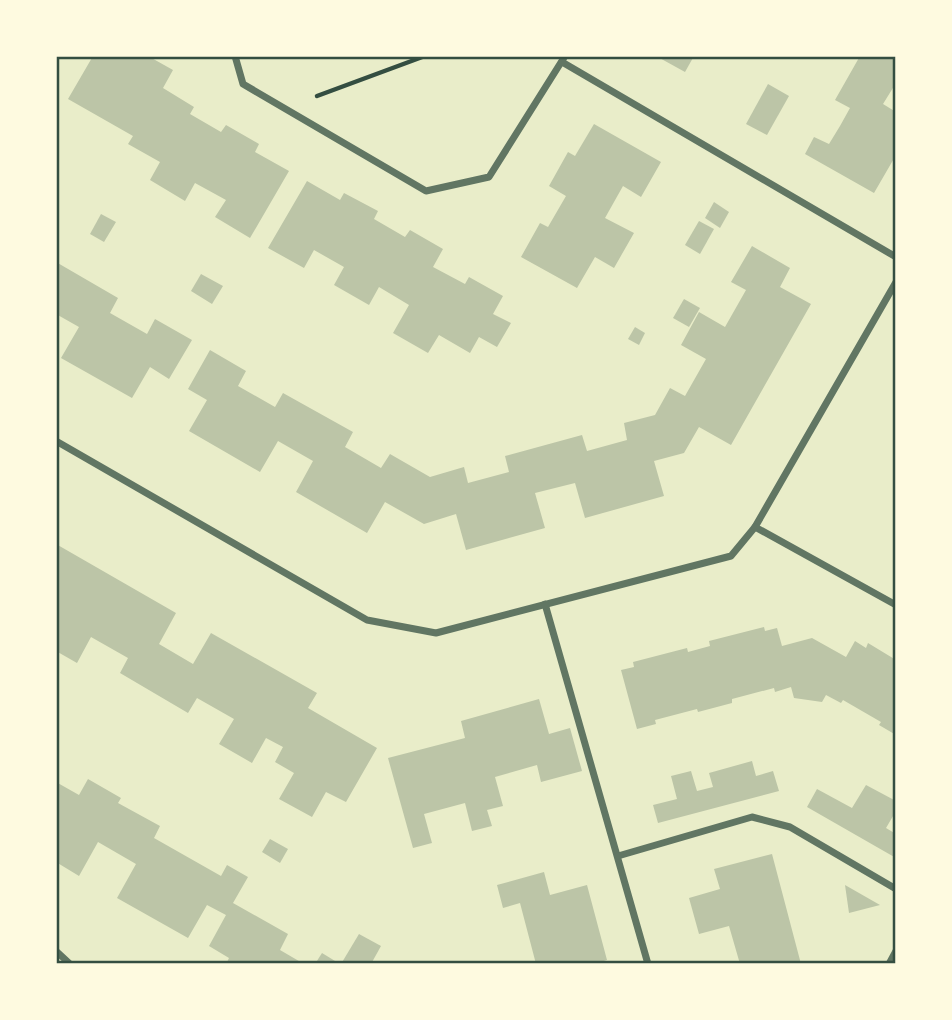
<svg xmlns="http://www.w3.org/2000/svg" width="952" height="1020" font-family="Roboto,sans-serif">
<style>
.building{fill:#bcc5a7}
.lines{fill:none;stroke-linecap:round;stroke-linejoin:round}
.path{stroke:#344e41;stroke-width:4.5}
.minor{stroke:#617663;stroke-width:7}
.neatline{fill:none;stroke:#344e41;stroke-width:2.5}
</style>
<rect width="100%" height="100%" fill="#e9edc9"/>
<!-- building -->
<g class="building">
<path d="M93,56H148L173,70L163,88L194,107L190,114L221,132L226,125L259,144L255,152L289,171L250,238L215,217L226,200L195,183L185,201L150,180L160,162L128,144L133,136L68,99Z"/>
<path d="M656,56H694L685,72Z"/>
<path d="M860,56H896V83L883,104L896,112V155L874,193L805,154L814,137L829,144L840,126L850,108L835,100Z"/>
<path d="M768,84L789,96L767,135L746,124Z"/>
<path d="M594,124L661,162L641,197L623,186L605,218L634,233L614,268L595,257L577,288L521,257L540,223L548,227L566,196L549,186L568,152L575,156Z"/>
<path d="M307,181L340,200L344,193L378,211L374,219L405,237L410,230L443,249L433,267L465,284L469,277L503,296L493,314L511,323L497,347L479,337L470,353L439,335L428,353L393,333L409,305L379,287L369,305L334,285L344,267L314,250L304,268L268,248Z"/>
<path d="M714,202L729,212L720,228L705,218Z"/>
<path d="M101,214L116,222L104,242L90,234Z"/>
<path d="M699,221L714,229L700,254L685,245Z"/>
<path d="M752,246L790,268L780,287L811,304L731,445L699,427L684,453L654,461L664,496L585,518L575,483L535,493L545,528L466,550L456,514L424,524L385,502L367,533L296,492L313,461L278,441L260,472L189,431L207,400L188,389L210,350L246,371L238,386L275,407L283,393L353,432L345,447L381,468L390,454L430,477L464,467L468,483L509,472L505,456L582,435L587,451L627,440L624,423L655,415L670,388L685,396L706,359L681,345L699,312L725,327L746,290L731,282Z"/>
<path d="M56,262L118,298L110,313L147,334L155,319L192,340L169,379L150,367L132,398L61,358L79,327L56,314Z"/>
<path d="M201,274L223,286L212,304L191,291Z"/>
<path d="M684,299L700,308L689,327L673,318Z"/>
<path d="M635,327L645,333L639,345L628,339Z"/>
<path d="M56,544L176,613L159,644L193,664L211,633L317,693L308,708L377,748L346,802L326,792L312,817L279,799L294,773L275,762L283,747L266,738L252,763L219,744L234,719L197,698L188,713L120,673L128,658L91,637L77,663L56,651V624L59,619L56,617Z"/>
<path d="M764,627L765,631L777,628L782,646L812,638L846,657L855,641L866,648L868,643L896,660V735L879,725L881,722L843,700L841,703L826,695L822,702L794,698L791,687L775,692L774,688L732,699V703L698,712L697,709L655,720L656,724L637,729L621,670L634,667L633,662L687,648L688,652L710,646L709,641Z"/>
<path d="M539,699L549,734L570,728L582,771L541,782L537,765L495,777L503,806L487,810L492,826L472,831L465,803L424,814L432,843L413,848L388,758L465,738L461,721Z"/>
<path d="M752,761L756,776L773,771L779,791L658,823L653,805L677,799L671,776L691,771L697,791L713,787L709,773Z"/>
<path d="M88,779L121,798L118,803L160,826L154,838L221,876L227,865L248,877L233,903L288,934L280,950L304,964H226L229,958L209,946L226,915L207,905L188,938L117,898L136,864L98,842L79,876L56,862V782L79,795Z"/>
<path d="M866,785L896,801V811L886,828L896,834V858L807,807L817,789L852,808Z"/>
<path d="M270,839L288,849L280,863L262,852Z"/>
<path d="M772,854L801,964H740L729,926L699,934L689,898L720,889L714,869Z"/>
<path d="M544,872L550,895L587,885L607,960L594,964H536L520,903L503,908L497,885Z"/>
<path d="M845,885L880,905L849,913Z"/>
<path d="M359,934L381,946L371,964H341Z"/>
<path d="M322,953L340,964H315Z"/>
</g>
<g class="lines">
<!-- path -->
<path class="path" d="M317,96L425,56"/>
<!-- minor -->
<g class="minor">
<path d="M235,56L243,84L426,191L489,177L565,56"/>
<path d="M562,62L896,257"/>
<path d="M56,441L367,620L436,633L731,556L755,527L896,282"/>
<path d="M755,527L896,605"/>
<path d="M545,604L648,964"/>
<path d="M618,856L752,817L790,827L896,889"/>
<path d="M56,951L70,964"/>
<path d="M889,964L896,951"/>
</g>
</g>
<!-- border -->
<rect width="952" height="1020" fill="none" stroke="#fefae0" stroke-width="116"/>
<rect x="58" y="58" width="836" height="904" class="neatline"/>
</svg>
